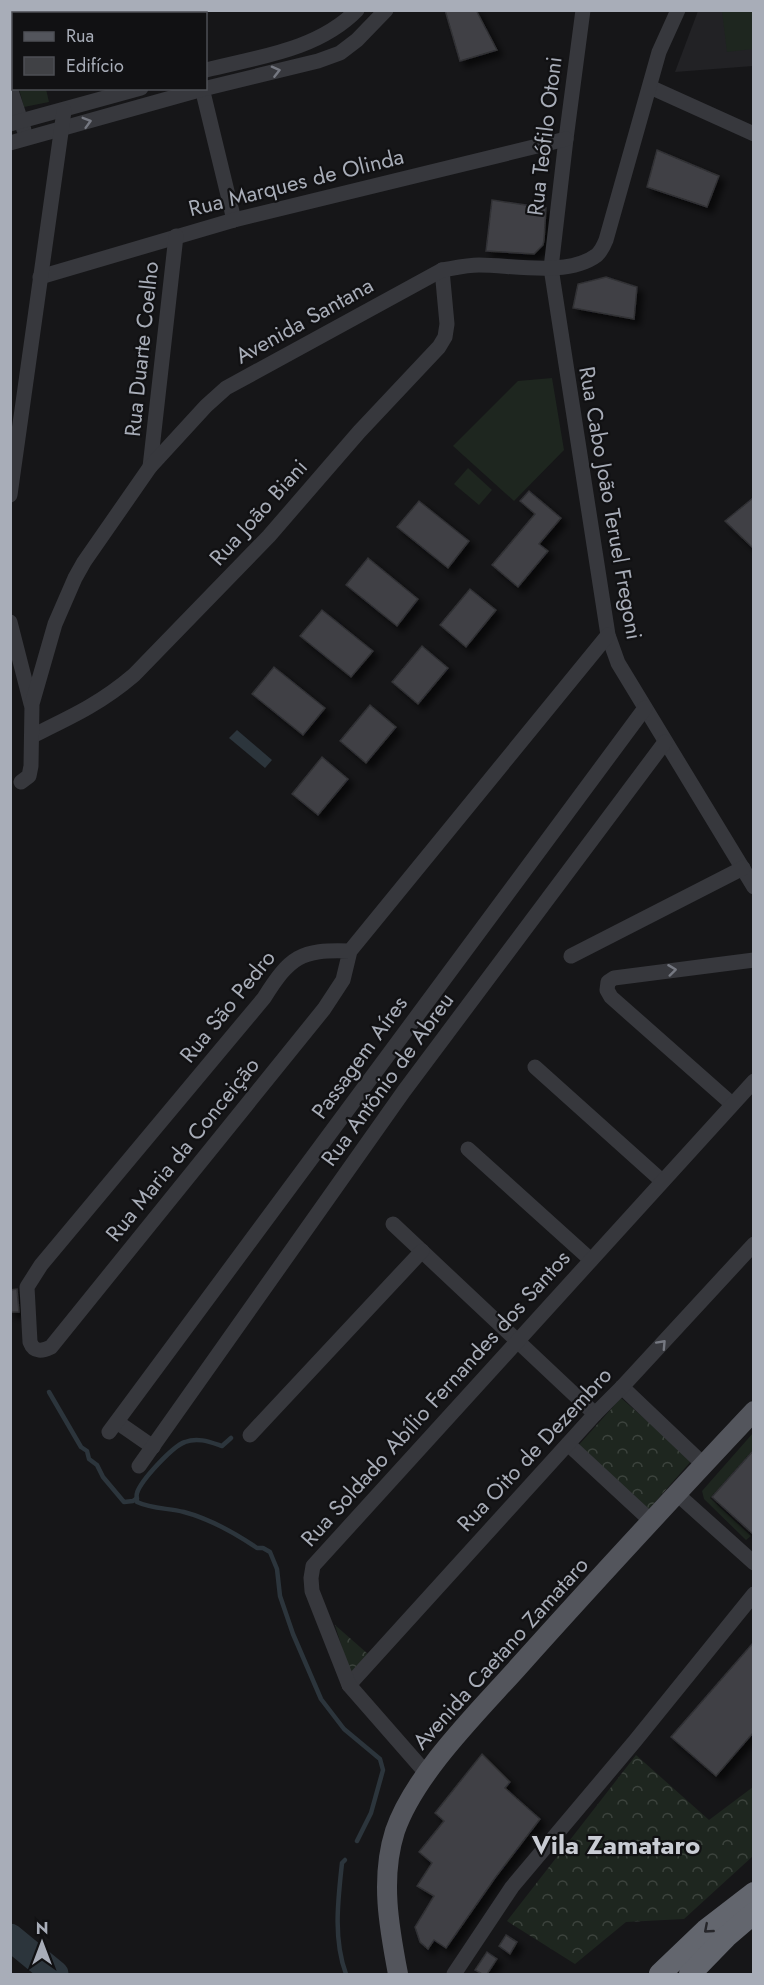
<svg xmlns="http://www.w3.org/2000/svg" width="764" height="1985" font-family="Jost,sans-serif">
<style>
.built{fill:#222225}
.grass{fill:#1e261f}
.forest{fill:url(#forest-crowns)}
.water{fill:#2c353c}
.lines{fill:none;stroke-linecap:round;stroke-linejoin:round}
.stream{stroke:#2c353c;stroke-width:4.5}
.river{stroke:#2c353c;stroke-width:27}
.building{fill:#404145;stroke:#303034;stroke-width:1.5;filter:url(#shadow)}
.minor{stroke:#37383d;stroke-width:15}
.major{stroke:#53555c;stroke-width:20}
.highway{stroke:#63666e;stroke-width:22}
.oneway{stroke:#757881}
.oneway2{stroke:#26262a}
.labels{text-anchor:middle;stroke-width:4.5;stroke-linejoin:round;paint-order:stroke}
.street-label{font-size:22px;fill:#a8adb8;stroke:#111113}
.quarter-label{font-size:26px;font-weight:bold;fill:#c9ccd4;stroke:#111113}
</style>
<defs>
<pattern id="forest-crowns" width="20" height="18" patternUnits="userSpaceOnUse" patternTransform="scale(1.5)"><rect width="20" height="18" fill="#1e261f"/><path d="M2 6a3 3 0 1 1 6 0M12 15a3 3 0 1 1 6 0" fill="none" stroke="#3c433d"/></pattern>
<filter id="shadow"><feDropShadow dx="5.5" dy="5.5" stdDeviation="3" flood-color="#0009"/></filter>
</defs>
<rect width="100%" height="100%" fill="#161618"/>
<!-- built -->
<path class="built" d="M698,11H753V66L675,72Z"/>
<!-- grass -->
<g class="grass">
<path d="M722,11H753V49L727,52Z"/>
<path d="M19,89H46L49,102L24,107Z"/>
<path d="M552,378L564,450L514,501L453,446L518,381Z"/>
<path d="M468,468L492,490L479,505L454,484Z"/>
<path d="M753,1433V1450L710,1498L751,1536L746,1540L704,1499L702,1491Z"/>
</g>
<!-- forest -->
<g class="forest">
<path d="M621,1398L692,1460L648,1510L577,1447Z"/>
<path d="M335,1625L368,1654L350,1673Z"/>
<path d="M636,1755L709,1820L753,1787V1856L684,1919L626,1922L575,1964L507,1921Z"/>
</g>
<!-- water -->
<path class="water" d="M237,730L272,760L265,768L229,738Z"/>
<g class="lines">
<!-- stream -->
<g class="stream">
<path d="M49,1392L81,1447L87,1451L89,1459L97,1465L103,1477L124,1502L133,1501L137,1498"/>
<path d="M231,1438L222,1446C210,1442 198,1437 185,1442C173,1446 141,1480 137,1493C136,1496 137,1499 137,1502C152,1509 168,1508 184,1512C210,1519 235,1533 257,1548H263L270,1552L277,1569L280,1596L293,1634L321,1699L344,1729L380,1759L383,1770L371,1813L357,1841"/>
<path d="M345,1860L342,1863C338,1900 333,1939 346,1974"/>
</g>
<!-- river -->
<path class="river" d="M10,1937L55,1974"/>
</g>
<!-- building -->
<g class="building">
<path d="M445,10H476L497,50L460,61Z"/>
<path d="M657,150L719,176L707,207L647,187Z"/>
<path d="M492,200L546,208L544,240L543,245L534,254L486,251Z"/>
<path d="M606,277L637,287L634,319L573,308L578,284Z"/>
<path d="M529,491L561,518L539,544L548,551L518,587L492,565L535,514L520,501Z"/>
<path d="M753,498V548L725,521Z"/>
<path d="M419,501L469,541L448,568L397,527Z"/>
<path d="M368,558L418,599L397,626L346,585Z"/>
<path d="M470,589L496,610L466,647L440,625Z"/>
<path d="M322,610L373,651L351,677L300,636Z"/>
<path d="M422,646L448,668L418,704L392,682Z"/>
<path d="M274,667L325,708L303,735L252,694Z"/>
<path d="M370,705L396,727L366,763L340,741Z"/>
<path d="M322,757L348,779L318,815L292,794Z"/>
<path d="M17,1289L19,1312H10V1290Z"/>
<path d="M753,1451V1534L712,1497Z"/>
<path d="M753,1643V1733L716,1776L671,1737Z"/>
<path d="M482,1754L510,1782L505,1788L540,1819L495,1878L446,1948L434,1940L428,1949L420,1942L415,1927L434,1896L417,1886L432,1863L419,1852L444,1821L435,1813Z"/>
<path d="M506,1935L517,1942L510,1954L499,1946Z"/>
<path d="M487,1952L497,1959L487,1974H482L475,1970Z"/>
</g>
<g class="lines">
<!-- minor -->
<g class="minor">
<path d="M583,10L566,139L551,268L608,635L618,663L754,887"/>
<path d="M206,70C258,57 318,50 357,10"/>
<path d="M650,87L754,134"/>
<path d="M10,88L24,130"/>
<path d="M202,88L234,220"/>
<path d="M10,124L141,88"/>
<path d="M10,143L203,89L318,61L340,53L357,40L386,10"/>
<path d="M40,277L234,220L566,139"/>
<path d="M150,467L176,236"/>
<path d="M10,495L64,111"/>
<path d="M10,622L31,704"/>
<path d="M32,736C71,717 100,704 134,675L269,536L359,432L439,347L445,337L447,324L442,270"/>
<path d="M21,782L29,776L31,766L32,704L55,624L75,578L84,562L150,467L206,406L226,388L442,270C454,268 467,265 479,265C513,265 568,277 597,255C601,251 604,245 606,240L659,52L678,10"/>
<path d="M350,951C300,949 290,957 264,998L41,1265L27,1287L30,1342C34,1353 43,1351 51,1347L324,1009L343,980L350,951L608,635"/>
<path d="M571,956L743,868"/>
<path d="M535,1067L662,1181"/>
<path d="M732,1104L611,997L607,990L608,982L614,978L754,960"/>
<path d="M468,1149L591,1260"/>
<path d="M393,1224L595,1414"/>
<path d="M622,1387L703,1464"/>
<path d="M117,1422L153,1447"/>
<path d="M109,1432L645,708"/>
<path d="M250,1435L422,1251"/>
<path d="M568,1444L650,1520"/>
<path d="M139,1466L404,1091L665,742"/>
<path d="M676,1493L754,1563"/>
<path d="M349,1685L595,1414L622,1387L754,1244"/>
<path d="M426,1773L349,1685L312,1591L311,1578L313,1566L754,1081"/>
<path d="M454,1974L512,1887L635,1741L754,1594"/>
</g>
<!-- major -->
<path class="major" d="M398,1974C389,1927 380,1878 395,1831C415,1773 479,1711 520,1665C597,1579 675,1495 754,1411"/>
<!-- highway -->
<g class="highway">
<path d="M660,1974L706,1930L754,1893"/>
<path d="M690,1974L726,1937L754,1913"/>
</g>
</g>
<!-- one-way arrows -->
<defs><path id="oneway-chevron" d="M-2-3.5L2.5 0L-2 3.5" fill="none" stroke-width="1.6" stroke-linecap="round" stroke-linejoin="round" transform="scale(1.5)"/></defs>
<g class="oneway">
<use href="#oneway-chevron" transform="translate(276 71) rotate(-14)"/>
<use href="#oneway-chevron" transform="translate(87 122) rotate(-16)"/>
<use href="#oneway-chevron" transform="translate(672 970) rotate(-7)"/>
<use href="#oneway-chevron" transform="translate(662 1344) rotate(-47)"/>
</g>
<use class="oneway2" href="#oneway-chevron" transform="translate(708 1929) rotate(139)"/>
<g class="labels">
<!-- street labels -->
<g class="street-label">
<text transform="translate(544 136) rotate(-83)" y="8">Rua Teófilo Otoni</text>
<text transform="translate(296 182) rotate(-14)" y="8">Rua Marques de Olinda</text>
<text transform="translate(304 320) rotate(-29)" y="8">Avenida Santana</text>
<text transform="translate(141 349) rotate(-84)" y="8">Rua Duarte Coelho</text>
<text transform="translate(611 503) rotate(80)" y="8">Rua Cabo João Teruel Fregoni</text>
<text transform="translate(258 512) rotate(-48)" y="8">Rua João Biani</text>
<text transform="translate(227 1006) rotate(-51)" y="8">Rua São Pedro</text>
<text transform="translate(359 1057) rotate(-54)" y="8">Passagem Aíres</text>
<text transform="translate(387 1079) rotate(-54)" y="8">Rua Antônio de Abreu</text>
<text transform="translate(182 1149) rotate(-51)" y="8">Rua Maria da Conceição</text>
<text transform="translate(435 1398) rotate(-48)" y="8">Rua Soldado Abílio Fernandes dos Santos</text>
<text transform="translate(534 1449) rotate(-47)" y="8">Rua Oito de Dezembro</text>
<text transform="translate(500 1653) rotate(-48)" y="8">Avenida Caetano Zamataro</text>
</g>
<!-- quarter labels -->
<g class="quarter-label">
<text x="616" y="1854">Vila Zamataro</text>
</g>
</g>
<!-- border -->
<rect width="764" height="1985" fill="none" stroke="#a8adb8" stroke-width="24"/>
<!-- legend -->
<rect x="12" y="12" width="195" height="78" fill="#111113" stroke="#4d4f55" stroke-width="1.5"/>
<rect x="24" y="32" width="30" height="9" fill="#53555c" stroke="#4d4f55" stroke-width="1.5"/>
<text x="66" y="42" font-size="18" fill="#a8adb8">Rua</text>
<rect x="24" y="57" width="30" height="18" fill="#404145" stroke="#4d4f55" stroke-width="1.5"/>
<text x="66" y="72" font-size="18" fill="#a8adb8">Edifício</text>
<!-- north arrow -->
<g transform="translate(42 1943)" stroke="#111113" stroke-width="4.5" paint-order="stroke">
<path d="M0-4.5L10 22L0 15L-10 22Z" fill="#a8adb8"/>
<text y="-9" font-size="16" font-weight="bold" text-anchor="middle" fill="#a8adb8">N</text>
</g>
</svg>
